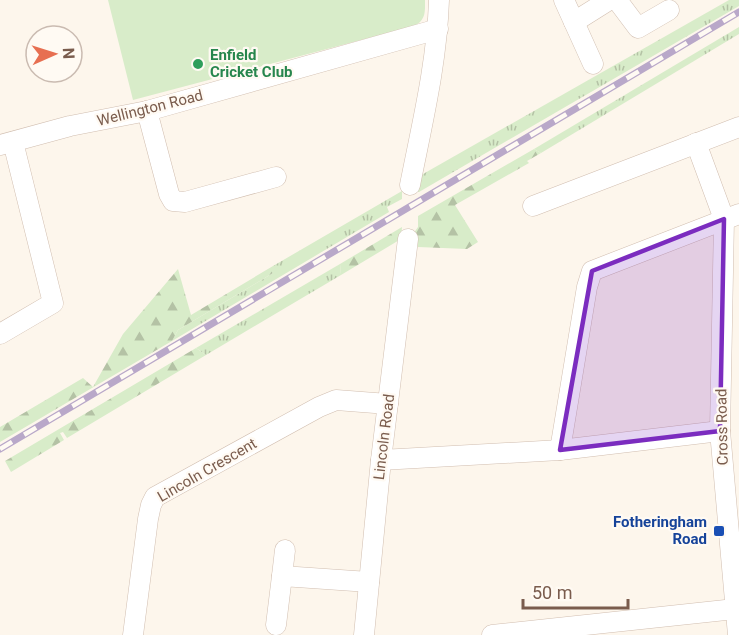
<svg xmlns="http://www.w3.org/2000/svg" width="739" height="635" font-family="Roboto,sans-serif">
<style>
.grass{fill:url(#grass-tufts)}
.forest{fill:url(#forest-firs)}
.pitch{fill:#d8ecc9}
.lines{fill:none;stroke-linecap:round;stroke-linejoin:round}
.minor-casing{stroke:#d1beb0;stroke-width:21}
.minor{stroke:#fff;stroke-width:20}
.rail-casing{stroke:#b9a8c9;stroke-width:7}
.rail{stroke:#fffaf3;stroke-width:4.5;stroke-dasharray:14;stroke-linecap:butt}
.marked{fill:#7b2cbf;fill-opacity:0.2;stroke:#7b2cbf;stroke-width:4.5;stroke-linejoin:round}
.leisure-dot{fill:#2e9e5b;stroke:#fffaf3;stroke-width:2}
.transit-dot{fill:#1a4fb4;stroke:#fffaf3;stroke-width:2}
.labels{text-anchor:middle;stroke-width:4.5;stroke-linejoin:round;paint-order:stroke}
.leisure-label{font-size:15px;font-weight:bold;fill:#27864d;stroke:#fffaf3;text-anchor:start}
.street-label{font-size:15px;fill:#7a5c4d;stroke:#fffaf3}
.transit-label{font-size:15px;font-weight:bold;fill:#164399;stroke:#fffaf3;text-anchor:end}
</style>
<defs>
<pattern id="grass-tufts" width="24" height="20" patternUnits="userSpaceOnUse" patternTransform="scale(1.5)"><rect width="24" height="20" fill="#d8ecc9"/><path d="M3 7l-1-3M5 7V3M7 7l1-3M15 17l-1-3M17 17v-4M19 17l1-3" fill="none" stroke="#b4c2a5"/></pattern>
<pattern id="forest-firs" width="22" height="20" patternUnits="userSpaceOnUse" patternTransform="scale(1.5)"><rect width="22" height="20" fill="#d8ecc9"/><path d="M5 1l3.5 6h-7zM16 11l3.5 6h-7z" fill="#b4c2a5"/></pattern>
</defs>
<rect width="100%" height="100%" fill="#fdf6ec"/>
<!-- grass -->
<g class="grass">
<path d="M729,0H739V6L419,192H414L416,178Z"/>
<path d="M739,27V34L541,153L534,149Z"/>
<path d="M402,191V199L387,207L389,212L172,341L178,330L273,273V266Z"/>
<path d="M340,264L341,275L206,355L196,348Z"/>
</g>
<!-- forest -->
<g class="forest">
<path d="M534,149L541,153L527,161L529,163L455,205L478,242L467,249L418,247L413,234L418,227V216Z"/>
<path d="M402,227L401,239L341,275L340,264Z"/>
<path d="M273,266V273L178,330L172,341L0,442V427L83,378L93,387L123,334L178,269L191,315Z"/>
<path d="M196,348L206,355L67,438L63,432L60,433L64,440L11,472L5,461Z"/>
</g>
<!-- pitch -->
<path class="pitch" d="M108,0H425C425,12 426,20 414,26L133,100Z"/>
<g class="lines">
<!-- minor casing -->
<g class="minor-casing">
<g id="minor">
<path d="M564,0L593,64"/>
<path d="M617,0L638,28L669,10"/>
<path d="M574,22L609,0"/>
<path d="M147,111L169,194L173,201L185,202L276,177"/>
<path d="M696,143L724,219L720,431L738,635"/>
<path d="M0,145L70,126L147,111L438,29"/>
<path d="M410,185C422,124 437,63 439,0"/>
<path d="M533,206L739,127"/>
<path d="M0,334L53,303L13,142"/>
<path d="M560,450L587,287L592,271L739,214"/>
<path d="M381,460L560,450L720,431"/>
<path d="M282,576L285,550"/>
<path d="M276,625L282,576L369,582"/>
<path d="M133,635L148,519L151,505L155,497L319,407L336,400L388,404"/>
<path d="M364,635L381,460L408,239"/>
<path d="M492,635L735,609"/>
</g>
</g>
<!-- minor -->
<use href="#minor" class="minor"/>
<!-- rail casing -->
<g class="rail-casing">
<path id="rail" d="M0,449L739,12"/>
</g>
<!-- rail -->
<use href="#rail" class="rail"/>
</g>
<!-- marked area -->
<path class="marked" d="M724,219L720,431L560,450L592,271Z"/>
<!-- markers -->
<circle class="leisure-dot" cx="198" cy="64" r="6"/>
<rect class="transit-dot" x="713" y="525" width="12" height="12" rx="3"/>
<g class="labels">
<!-- leisure labels -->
<g class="leisure-label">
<text x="210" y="60">Enfield<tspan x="210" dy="17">Cricket Club</tspan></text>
</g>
<!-- street labels -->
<g class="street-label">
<text transform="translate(150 108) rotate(-14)" y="5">Wellington Road</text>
<text transform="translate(722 427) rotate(-91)" y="5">Cross Road</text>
<text transform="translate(384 437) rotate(-83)" y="5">Lincoln Road</text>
<text transform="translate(207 470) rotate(-30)" y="5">Lincoln Crescent</text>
</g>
<!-- transit labels -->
<g class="transit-label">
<text x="707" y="527">Fotheringham<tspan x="707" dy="17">Road</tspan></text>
</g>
</g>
<!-- north arrow -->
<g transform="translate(54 54) rotate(87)"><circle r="28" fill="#fffaf3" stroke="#cabbb1" stroke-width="1.5"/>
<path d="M0-4.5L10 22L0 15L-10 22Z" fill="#e76f51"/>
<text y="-9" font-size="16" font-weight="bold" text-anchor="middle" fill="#7a5c4d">N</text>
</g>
<!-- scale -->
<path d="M523 599v9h105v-9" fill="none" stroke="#7a5c4d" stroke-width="3"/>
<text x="532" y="599" font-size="18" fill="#7a5c4d" stroke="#fffaf3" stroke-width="4.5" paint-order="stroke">50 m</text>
</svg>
